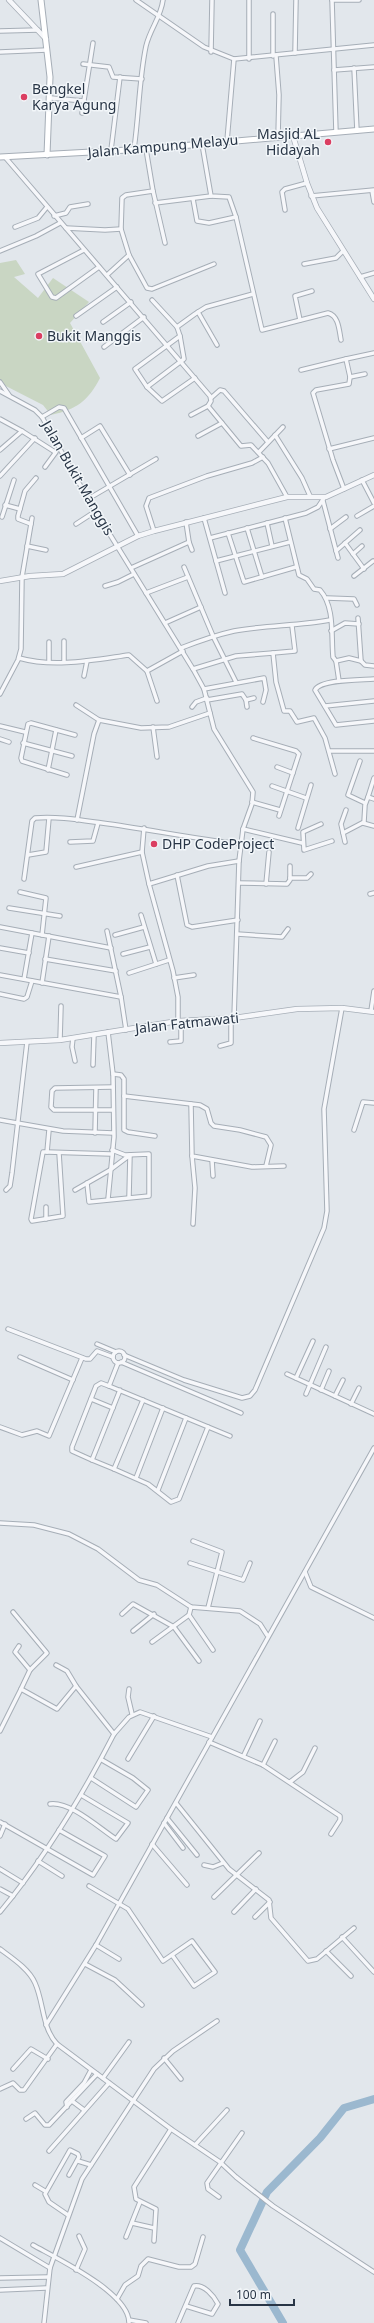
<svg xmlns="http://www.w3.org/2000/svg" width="374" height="2323" font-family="'Noto Sans',sans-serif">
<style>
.green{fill:#c9d6c3}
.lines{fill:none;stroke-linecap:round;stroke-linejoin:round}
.river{stroke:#9bb8cf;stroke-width:8}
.minor-casing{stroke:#a6aeb7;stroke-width:5.5}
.tertiary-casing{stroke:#a6aeb7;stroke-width:6}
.secondary-casing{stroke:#a6aeb7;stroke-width:7}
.minor{stroke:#f6f7fa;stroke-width:3.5}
.tertiary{stroke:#f6f7fa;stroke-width:4.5}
.secondary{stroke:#fff;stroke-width:5}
.poi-dot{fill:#db3e61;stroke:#f2f6f9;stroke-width:1.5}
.labels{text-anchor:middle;stroke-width:3;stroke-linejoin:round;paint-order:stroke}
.poi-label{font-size:14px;fill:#283546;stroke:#f2f6f9;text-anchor:start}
.street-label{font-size:14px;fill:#283546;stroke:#f2f6f9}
</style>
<rect width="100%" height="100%" fill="#e2e7ec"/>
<!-- green -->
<path class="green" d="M16,260L25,274L14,277L38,298L53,278L89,302L70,323L100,378C88,401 77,409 51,415L43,405L0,383V263Z"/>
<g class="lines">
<!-- river -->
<path class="river" d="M283,2323L240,2250L267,2192L320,2138L344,2108L374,2099"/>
<!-- minor casing -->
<g class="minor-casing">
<g id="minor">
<path d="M136,0L204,47L234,59L374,45"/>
<path d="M249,0V59"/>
<path d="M332,0L336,132"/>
<path d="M332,0H359"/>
<path d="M0,31L38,30"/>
<path d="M0,52L47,50"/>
<path d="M211,52L212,0"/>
<path d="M295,53L296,0"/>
<path d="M273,56V14"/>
<path d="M276,56L279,95L278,137"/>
<path d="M83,64L109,67L113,77L142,79"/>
<path d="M354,68L357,131"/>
<path d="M334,70L374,67"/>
<path d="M51,98L84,101"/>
<path d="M82,113L93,43"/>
<path d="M227,141L234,59"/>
<path d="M202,144L211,196L229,197L236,217L262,330L328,313C339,316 339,330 341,340"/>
<path d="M134,149C139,115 139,79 146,46C150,29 161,17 163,0"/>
<path d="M146,149L153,191L165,243"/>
<path d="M111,150L120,77"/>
<path d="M5,157L210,396L211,401L208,406L191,415"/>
<path d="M153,191L126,195L122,198L121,229L129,255L147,288L152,289L214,264"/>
<path d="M372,191L374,202"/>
<path d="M311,196L374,190"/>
<path d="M193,199L197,221L209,223L236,217"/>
<path d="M155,203L211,196"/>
<path d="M285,210L282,192L285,189L307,183"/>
<path d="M54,216L66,213L70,207L88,204"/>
<path d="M15,227L38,218L47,207"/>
<path d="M66,228L105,230L121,229"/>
<path d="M84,250L38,274L52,297L56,298L99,267"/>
<path d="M0,251L36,236L60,223"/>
<path d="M304,264L336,258L343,251"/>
<path d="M107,275L129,255"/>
<path d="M360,277L374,273"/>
<path d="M152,300L177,327"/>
<path d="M198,312L206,307L253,294"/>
<path d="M76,316L117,287"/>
<path d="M300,320L295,296L312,291"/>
<path d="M103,322L131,302"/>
<path d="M180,336L184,359L147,387L162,401L195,378"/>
<path d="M104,347L144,317"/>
<path d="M301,370L346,359"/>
<path d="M350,377L365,374"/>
<path d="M0,382L9,395"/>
<path d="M147,387L135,369L180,336L177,327L195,314L198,312L217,345"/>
<path d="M0,391L35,410L42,417L88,499L193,669L204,689L214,729L253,792L252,804L243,829L239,861L234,1018"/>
<path d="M211,398L220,390L224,391L268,442"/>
<path d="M208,406L241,446L251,445L268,463L287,497"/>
<path d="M42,417L59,407L64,408L138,536"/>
<path d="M0,419L22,431L0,450"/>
<path d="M22,431L55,452"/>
<path d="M275,435L302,478L310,496"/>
<path d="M198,436L222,423"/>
<path d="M81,438L100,426L130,475"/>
<path d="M329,449L374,438"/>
<path d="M259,452L283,427"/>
<path d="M45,467L56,452"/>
<path d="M0,476L35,438"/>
<path d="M362,480L374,503"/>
<path d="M344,489L333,460L313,393L316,390L349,384L350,377L346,359L374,353"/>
<path d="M88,499L156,459"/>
<path d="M323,501L338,558"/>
<path d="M5,505L20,509"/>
<path d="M357,516L374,506"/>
<path d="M2,517L14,480"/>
<path d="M204,518L225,593"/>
<path d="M285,518L299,575L307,579L314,589L320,590C335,607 331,635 333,657L336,661L339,681"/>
<path d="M267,523L272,546"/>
<path d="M31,524L18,519V516L25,491L36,478"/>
<path d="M76,524L96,511"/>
<path d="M247,528L262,577"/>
<path d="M330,529L346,517"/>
<path d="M154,531L146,506L149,498L207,476L252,463L263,457"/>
<path d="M228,533L244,582L296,567"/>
<path d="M210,538L306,513L318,507L324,498"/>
<path d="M189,542L192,550"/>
<path d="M345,543L364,569"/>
<path d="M27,546L46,550"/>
<path d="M336,551L360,530"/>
<path d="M353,554L362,546"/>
<path d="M216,561L290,542"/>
<path d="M184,567L213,636L236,682"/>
<path d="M131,568L189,542L186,522"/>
<path d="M354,576L373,561"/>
<path d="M105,586L118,582L134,574"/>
<path d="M146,593L188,577"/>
<path d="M327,598L354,599L357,605"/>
<path d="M358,618L361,661L365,665L374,666"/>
<path d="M165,623L201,607"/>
<path d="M331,631L345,623L359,624"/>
<path d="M181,648C199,641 216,635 234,631C266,625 298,626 330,620"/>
<path d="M273,653L295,651L292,626"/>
<path d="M19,658C54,668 93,660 129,655L147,671"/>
<path d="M336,661L349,658L361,661"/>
<path d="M49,662V642"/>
<path d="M64,662V641"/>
<path d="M193,669L236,656L273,653L276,682L284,711H290L297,722L314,718L325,738L335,774"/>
<path d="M84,676L87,661"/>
<path d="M374,679C362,680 321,679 315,690L336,725L374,721"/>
<path d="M204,689L264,678L266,690L263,702"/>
<path d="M0,694L18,660L21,649L22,577L32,518"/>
<path d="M207,700L242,694L246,700L254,698"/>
<path d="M246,700L247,707"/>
<path d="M157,701L147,671L183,651"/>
<path d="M76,705L99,720"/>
<path d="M325,706L374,701"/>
<path d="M192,707L196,702L207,698"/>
<path d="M0,726L25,732"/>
<path d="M153,727L157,757"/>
<path d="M253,738L296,751L299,754L279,816"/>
<path d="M0,739L9,742"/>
<path d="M23,743L72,756"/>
<path d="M329,751H374"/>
<path d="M360,761L348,795L365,803"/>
<path d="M277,767L293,773"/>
<path d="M48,770L56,730"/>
<path d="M67,775L22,761L21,758L28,724L31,723L75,735"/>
<path d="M374,778L368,797L374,799"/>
<path d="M272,786L306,798"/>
<path d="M252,802L280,810"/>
<path d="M77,820L94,734L99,720L141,728L169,727L210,713"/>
<path d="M363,823L374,826"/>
<path d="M321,824L303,832L304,850L332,841"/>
<path d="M144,828L142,852L149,884L208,866L239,861"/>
<path d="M298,828L311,785"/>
<path d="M243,829L302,843"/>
<path d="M343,833L364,822L365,805L368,797"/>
<path d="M70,842L93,841L98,823"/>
<path d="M345,842L341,824L346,810"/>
<path d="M28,855L46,852L49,818"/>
<path d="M76,867L142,852"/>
<path d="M177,875L187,925L192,927L238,920"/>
<path d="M290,878H307L311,874"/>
<path d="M24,879L32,821L35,818C56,816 80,820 102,823C148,829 194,839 241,844"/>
<path d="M239,883L287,884L290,880V866"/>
<path d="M149,884L173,971L178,997V1021"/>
<path d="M266,884L269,852"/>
<path d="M20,892L46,898L42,935"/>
<path d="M370,894L374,893"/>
<path d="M9,908L60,916"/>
<path d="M141,915L156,964"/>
<path d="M0,927L111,948"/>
<path d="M107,931L121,997L126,1030"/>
<path d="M237,934L282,937L288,929"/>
<path d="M115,935L144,927"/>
<path d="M0,948L29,953"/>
<path d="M123,954L150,947"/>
<path d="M45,959L116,971"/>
<path d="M129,973L169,960"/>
<path d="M0,975L121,997"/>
<path d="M174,978L194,975"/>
<path d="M24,979L32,933"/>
<path d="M42,983L49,936"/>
<path d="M0,994L24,999L27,997L32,981"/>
<path d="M371,1011L374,991"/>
<path d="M108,1032L113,1074L114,1137L108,1199"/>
<path d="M73,1038L72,1047L75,1061"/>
<path d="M60,1040L61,1006"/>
<path d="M170,1042L181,1041V1021"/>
<path d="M220,1046L231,1043V1018"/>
<path d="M93,1065L94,1035"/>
<path d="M113,1074L121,1075L124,1079V1130L128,1132L155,1136"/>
<path d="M113,1087L55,1088L52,1091L51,1107L54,1110H113"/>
<path d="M124,1096L200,1105L207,1109L211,1123L214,1126L240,1130L266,1137L271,1145L266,1166"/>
<path d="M191,1104L192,1156L252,1167L284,1166"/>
<path d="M0,1120L63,1131L113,1133"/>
<path d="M49,1130L47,1152H43L31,1219L32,1221L63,1216L59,1153"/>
<path d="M354,1130L363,1102L374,1103"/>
<path d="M95,1133L96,1088"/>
<path d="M47,1152L111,1154"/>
<path d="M192,1156L195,1188L193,1224"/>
<path d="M212,1160L213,1176"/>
<path d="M87,1183L89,1202L149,1196V1154L125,1155L112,1150"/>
<path d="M6,1190L10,1186L12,1173L27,1042"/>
<path d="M75,1190L110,1170L130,1155L129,1197"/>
<path d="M46,1219V1207"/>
<path d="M8,1329L86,1359H90L97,1351L113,1357"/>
<path d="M97,1344L116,1352"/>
<circle cx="119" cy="1357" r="6"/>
<path d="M124,1355L184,1380L242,1398L250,1396L255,1390L324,1228L327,1211L324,1109L342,1008"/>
<path d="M20,1357L73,1380"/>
<path d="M121,1362L241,1413"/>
<path d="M287,1374L374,1414"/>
<path d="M296,1378L313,1341"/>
<path d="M109,1386L118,1363"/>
<path d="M120,1390L92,1460L72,1451V1447L96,1386L101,1383L109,1386L230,1436"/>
<path d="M321,1390L329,1371"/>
<path d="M306,1394L326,1347"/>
<path d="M335,1396L343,1380"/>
<path d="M91,1399L113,1408"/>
<path d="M143,1400L114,1469L148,1484L171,1502L179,1499L208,1427"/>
<path d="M351,1404L359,1388"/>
<path d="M0,1427L22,1435L37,1431L49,1436L82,1358"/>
<path d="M92,1460L114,1469"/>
<path d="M136,1478L163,1408"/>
<path d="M158,1490L186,1418"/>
<path d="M0,1523L34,1525L69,1534L98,1549L139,1580L157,1585L191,1607L240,1611L260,1624L267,1635"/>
<path d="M193,1541L222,1552L208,1608"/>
<path d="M190,1563L243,1580L250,1563"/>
<path d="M305,1572L311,1587L374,1618"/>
<path d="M13,1612L47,1653L30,1670L21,1689"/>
<path d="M122,1614L133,1604L174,1627L199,1661"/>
<path d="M189,1615L213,1650"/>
<path d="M133,1631L154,1614"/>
<path d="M152,1642L189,1615L191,1607"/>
<path d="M19,1646L15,1652L30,1670"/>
<path d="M56,1665L67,1671L76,1686"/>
<path d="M129,1689L128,1697L132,1714"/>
<path d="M0,1731L21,1689L57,1709L76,1686L114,1734C82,1796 45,1858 0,1912"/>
<path d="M114,1734L129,1717L140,1712L212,1737"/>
<path d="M209,1742L263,1765L340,1816V1820L331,1834"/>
<path d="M244,1755L260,1721"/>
<path d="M128,1759L154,1716"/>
<path d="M263,1765L275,1741"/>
<path d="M91,1778L136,1807L148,1790L133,1778L102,1760"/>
<path d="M290,1782L303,1772L315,1748"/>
<path d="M176,1803L229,1869L269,1900L271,1918L308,1961L317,1959L354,1928"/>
<path d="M50,1804C70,1801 99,1828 116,1839L128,1823L81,1795"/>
<path d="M167,1818L197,1855"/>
<path d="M0,1822L93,1875L105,1856L59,1830"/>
<path d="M164,1823L183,1848"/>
<path d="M0,1836L5,1824"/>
<path d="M152,1844L187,1885"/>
<path d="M38,1861L62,1876"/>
<path d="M204,1865L213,1867L223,1863"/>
<path d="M0,1869L23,1883"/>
<path d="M89,1886L128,1909L163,1961L192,1941L215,1972L194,1986L172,1955"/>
<path d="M0,1889L13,1896"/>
<path d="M214,1897L259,1853"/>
<path d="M234,1912L256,1889"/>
<path d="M255,1917L270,1902"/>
<path d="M342,1937L374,1972"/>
<path d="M96,1945L119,1959"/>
<path d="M0,1949C12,1958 29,1969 35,1983C44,2003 42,2028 57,2044L171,2129L220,2162L236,2177L273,2206L374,2272"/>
<path d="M326,1951L351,1976"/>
<path d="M85,1964L115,1980L142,2005"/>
<path d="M46,2025L96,1945L374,1448"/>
<path d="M164,2058L181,2079"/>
<path d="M13,2069L31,2049L48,2059"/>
<path d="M103,2078L129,2042"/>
<path d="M0,2089L13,2083L20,2090H24L57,2044"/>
<path d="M72,2101L84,2110"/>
<path d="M67,2107L66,2102L84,2083L91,2070"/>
<path d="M26,2119L35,2113L45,2125H49L97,2074"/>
<path d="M195,2145L227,2110"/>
<path d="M49,2151L109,2083"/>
<path d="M78,2161L91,2165"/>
<path d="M35,2185L45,2191"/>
<path d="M219,2197L208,2189L207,2183L242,2133"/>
<path d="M68,2215L49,2202L45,2194L70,2150L78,2154L79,2157L69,2175"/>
<path d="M132,2223L154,2228"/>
<path d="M126,2237L140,2202"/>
<path d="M0,2238L50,2268"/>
<path d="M154,2241L156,2209L136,2199L134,2187L171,2129"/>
<path d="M33,2245C56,2258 130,2293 129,2323"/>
<path d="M76,2270L85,2249L79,2236"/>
<path d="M0,2278L48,2277"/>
<path d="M0,2290L46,2288"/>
<path d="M117,2299L125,2285L138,2276L141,2266L148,2259L179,2267H191L195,2264L203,2237"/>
<path d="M129,2320L146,2323"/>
<path d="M44,2323L50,2268L82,2179L154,2069L173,2051L217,2021"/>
<path d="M178,2323L193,2288L194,2286C204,2284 214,2296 218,2304L212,2314L186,2306"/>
</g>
</g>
<!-- tertiary casing -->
<g class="tertiary-casing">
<g id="tertiary">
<path d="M9,0L46,39"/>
<path d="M293,136L307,183L317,208L374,299"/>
<path d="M0,581L30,576L63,574L138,536L154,531L287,497H326L374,475"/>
<path d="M0,1043L60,1040L178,1021L234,1018L297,1009L342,1008L374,1012"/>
</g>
</g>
<!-- secondary casing -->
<g class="secondary-casing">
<g id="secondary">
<path d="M41,0L50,77L47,155"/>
<path d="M0,157L146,149L374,129"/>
</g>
</g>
<!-- minor -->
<use href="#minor" class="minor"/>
<!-- tertiary -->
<use href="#tertiary" class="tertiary"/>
<!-- secondary -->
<use href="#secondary" class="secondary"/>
</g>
<!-- markers -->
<g class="poi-dot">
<circle cx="24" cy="97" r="4"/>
<circle cx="328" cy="142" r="4"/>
<circle cx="39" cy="336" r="4"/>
<circle cx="154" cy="844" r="4"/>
</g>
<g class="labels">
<!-- poi labels -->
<g class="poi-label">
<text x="32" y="94">Bengkel<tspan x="32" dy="16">Karya Agung</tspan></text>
<text x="320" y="139" text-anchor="end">Masjid AL<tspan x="320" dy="16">Hidayah</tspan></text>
<text x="47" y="341">Bukit Manggis</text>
<text x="162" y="849">DHP CodeProject</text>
</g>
<!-- street labels -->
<g class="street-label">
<text transform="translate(163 146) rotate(-5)" y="5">Jalan Kampung Melayu</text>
<text transform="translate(78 478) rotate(60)" y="5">Jalan Bukit Manggis</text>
<text transform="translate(187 1023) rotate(-6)" y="5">Jalan Fatmawati</text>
</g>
</g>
<!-- scale -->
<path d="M230 2299v6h64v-6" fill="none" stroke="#283546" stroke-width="2"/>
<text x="236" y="2299" font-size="12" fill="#283546" stroke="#f2f6f9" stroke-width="3" paint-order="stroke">100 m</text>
</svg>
